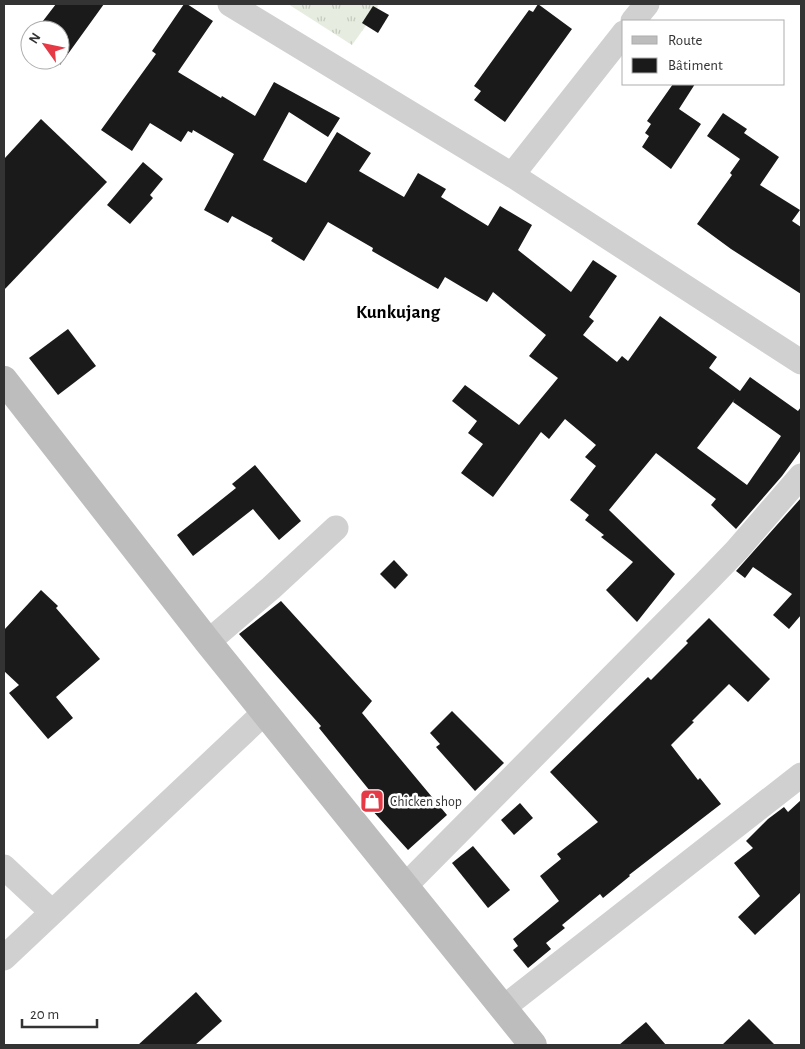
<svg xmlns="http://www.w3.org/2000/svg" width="805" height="1049" font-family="'Alegreya Sans',sans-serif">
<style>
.grass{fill:url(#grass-tufts)}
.building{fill:#1a1a1a;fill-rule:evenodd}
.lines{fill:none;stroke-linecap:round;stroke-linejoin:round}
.street{stroke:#d0d0d0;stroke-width:25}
.secondary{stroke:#bdbdbd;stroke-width:28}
.labels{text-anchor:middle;stroke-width:5;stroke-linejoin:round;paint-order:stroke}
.poi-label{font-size:14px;fill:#333;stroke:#fff;text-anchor:start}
.district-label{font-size:19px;font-weight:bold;fill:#000;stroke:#fff}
</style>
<defs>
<pattern id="grass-tufts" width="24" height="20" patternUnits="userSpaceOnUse" patternTransform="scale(1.25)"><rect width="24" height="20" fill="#e6ecdf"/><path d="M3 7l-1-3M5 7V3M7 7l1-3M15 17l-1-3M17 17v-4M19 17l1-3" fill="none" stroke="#c6cbc0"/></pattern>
</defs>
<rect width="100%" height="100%" fill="#fff"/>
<!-- grass -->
<path class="grass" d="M288,4H378L377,10L352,45Z"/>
<!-- building -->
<g class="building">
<path d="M56,4H104L60,65V30H36Z"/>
<path d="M184,4H187L213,21L178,72L221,98L222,96L255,116L274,82L340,118L328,137L289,112L263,160L306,183L337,132L371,153L359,171L404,197L418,173L446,189L441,197L488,226L500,206L532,225L518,250L571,292L593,260L617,276L589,317L594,321L583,335L617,362L622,356L628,361L660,316L717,357L709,368L740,391L750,377L798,411L801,407V450L782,476L736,529L711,505L716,499L656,453L609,510L675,574L637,622L606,590L633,562L601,537L604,535L585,520L589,515L570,500L596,466L585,457L596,445L565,419L549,439L541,432L493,497L461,473L483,444L468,433L477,421L452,401L465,385L519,425L558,378L529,356L546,335L493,292L487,302L445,277L438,289L372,251L373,248L328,222L304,261L271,241L273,238L232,216L228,223L204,210L234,154L193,130L192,133L188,131L181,142L150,123L132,151L101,130L156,54L152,51ZM735,399L733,402L781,436L747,485L697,448Z"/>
<path d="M538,4L572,29L505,122L474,100L481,91L474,86L529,10L533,12Z"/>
<path d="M373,6L389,15L378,33L362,23Z"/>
<path d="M673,84H695L679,109L701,124L671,169L642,147L649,136L645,133L651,124L647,121Z"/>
<path d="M723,113L747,129L744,133L779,157L760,185L800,210L792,221L801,227V294L731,249L697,224L732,175L730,173L740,159L707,136Z"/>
<path d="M41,119L107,182L4,290V159Z"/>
<path d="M143,162L163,179L150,195L153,198L130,224L107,205Z"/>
<path d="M68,329L96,366L58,395L29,358Z"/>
<path d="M255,465L301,521L279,540L253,509L193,556L177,535L236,488L232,484Z"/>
<path d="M801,498V615L789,629L773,615L792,594L753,567L745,578L736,571Z"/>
<path d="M394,560L408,575L395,589L380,574Z"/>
<path d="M41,590L58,606L56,608L100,659L56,697L73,718L48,739L9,693L19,685L4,671V630Z"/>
<path d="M281,601L372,701L362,713L447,815L408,850L361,798L370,791L319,728L321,726L239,634Z"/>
<path d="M709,618L770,679L748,702L729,684L692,721L694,722L671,745L698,780L700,778L721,804L629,875L630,876L603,898L600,894L562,925L565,928L546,943L551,949L528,968L513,950L518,946L513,939L559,901L540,876L561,859L557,854L598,822L550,772L648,677L651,680L688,643L686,641Z"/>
<path d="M452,711L504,763L475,791L436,747L440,744L430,733Z"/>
<path d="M801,800V892L755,935L738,917L760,896L734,863L753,848L746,841L768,819L784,807L788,812Z"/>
<path d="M520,803L533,818L514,835L501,820Z"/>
<path d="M473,846L510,890L488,908L452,863Z"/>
<path d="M196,992L222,1021L195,1045H138Z"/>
<path d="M749,1019L775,1045H722Z"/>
<path d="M646,1022L666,1045H619Z"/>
</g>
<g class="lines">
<!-- street -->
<g class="street">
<path d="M230,4L512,175L801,362"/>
<path d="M633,21L647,4"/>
<path d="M512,175L624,33"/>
<path d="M208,642L271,588L336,528"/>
<path d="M4,867L52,912"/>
<path d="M405,886L707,581L736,551L801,476"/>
<path d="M4,958L265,712"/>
<path d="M503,1008L801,775"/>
</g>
<!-- secondary -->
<path class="secondary" d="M4,380L208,642L533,1045"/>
</g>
<!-- icons -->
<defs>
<g id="shop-square" transform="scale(1.25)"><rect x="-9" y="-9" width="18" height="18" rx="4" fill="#e63946" stroke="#fff"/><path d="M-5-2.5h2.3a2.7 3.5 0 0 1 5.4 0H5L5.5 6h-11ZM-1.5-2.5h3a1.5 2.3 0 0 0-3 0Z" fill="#fff"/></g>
</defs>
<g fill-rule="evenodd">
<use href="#shop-square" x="372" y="801"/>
</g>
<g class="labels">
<!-- poi labels -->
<g class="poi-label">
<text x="390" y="806">Chicken shop</text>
</g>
<!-- district labels -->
<g class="district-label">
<text x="398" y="318">Kunkujang</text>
</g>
</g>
<!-- border -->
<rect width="805" height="1049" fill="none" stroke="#333333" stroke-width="10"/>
<!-- legend -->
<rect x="622" y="20" width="162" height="65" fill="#ffffff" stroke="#adadad"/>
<rect x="632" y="36" width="25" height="8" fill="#bdbdbd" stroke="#adadad"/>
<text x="668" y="45" font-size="15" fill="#333333">Route</text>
<rect x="632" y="58" width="25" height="15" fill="#1a1a1a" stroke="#adadad"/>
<text x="668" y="70" font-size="15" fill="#333333">Bâtiment</text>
<!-- north arrow -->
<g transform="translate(45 45) rotate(303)"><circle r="24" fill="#ffffff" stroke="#adadad"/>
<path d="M0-4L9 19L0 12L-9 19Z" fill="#e63946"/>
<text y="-8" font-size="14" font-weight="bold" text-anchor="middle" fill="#333333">N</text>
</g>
<!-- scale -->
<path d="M22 1019v8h75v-8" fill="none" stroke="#333333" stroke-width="2.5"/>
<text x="30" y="1019" font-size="15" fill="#333333" stroke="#ffffff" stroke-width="4" paint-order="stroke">20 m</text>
</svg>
